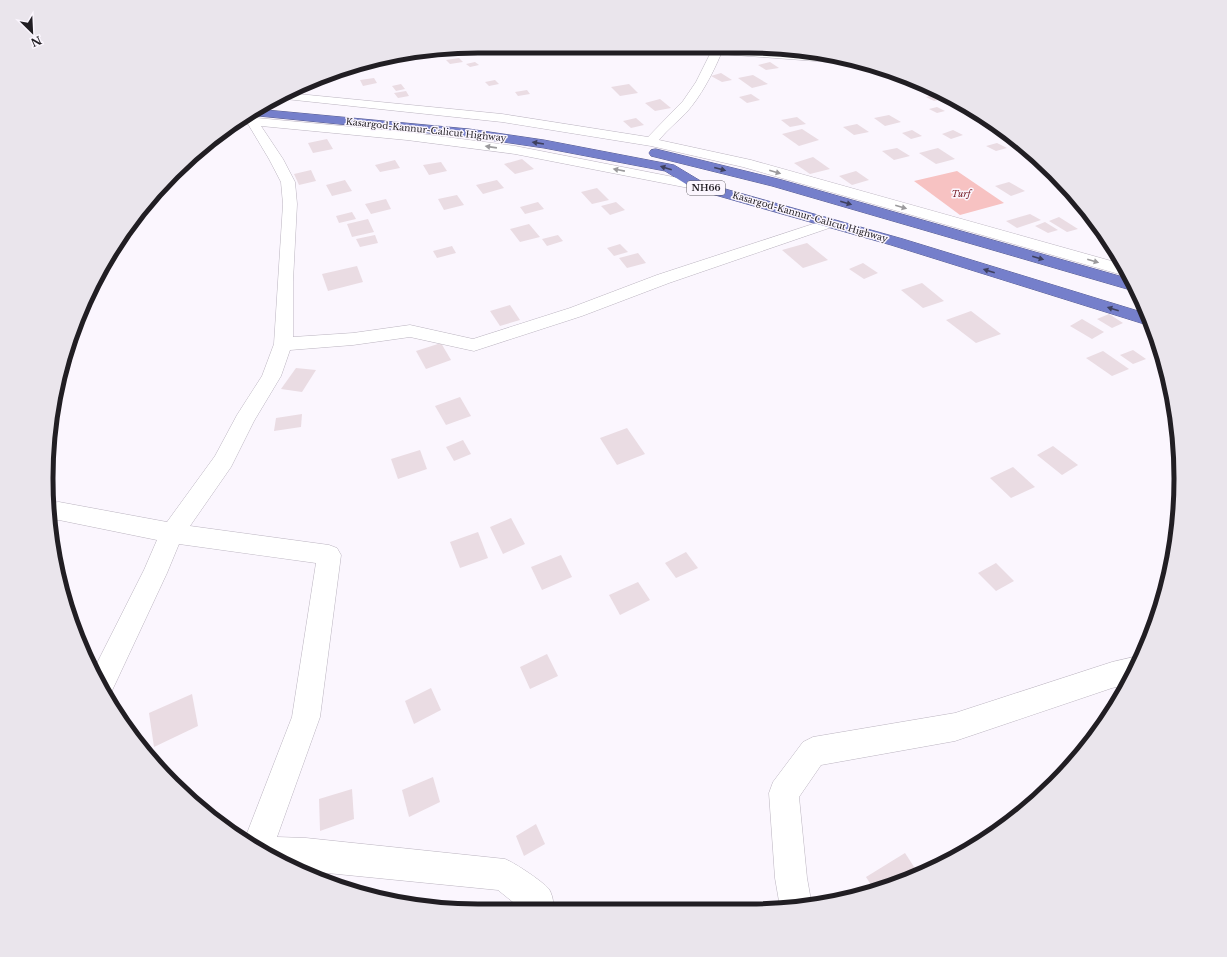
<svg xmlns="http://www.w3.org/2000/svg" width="1227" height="957" font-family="'Libre Baskerville',serif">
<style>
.green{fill:#f7c2c2}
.building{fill:#eadce3}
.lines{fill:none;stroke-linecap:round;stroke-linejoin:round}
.minor-casing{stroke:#bbb4c0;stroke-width:1}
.highway-casing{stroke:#585d90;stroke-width:1}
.minor{fill:#fff;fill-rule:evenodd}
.highway{fill:#757fcb;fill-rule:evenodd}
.oneway{fill:#3e405e}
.oneway2{fill:#9b9a9c}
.labels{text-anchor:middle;stroke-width:3;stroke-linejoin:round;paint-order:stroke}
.far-street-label{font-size:9px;fill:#211e23;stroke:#fbf6fe}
.shield{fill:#fbf6fe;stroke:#625f65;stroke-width:1}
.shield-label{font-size:9px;font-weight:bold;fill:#211e23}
.far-park-label{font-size:9px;font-style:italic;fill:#7a212c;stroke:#fbf6fe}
.rim{fill:none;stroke:#211e23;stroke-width:5}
</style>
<rect width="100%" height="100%" fill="#fbf6fe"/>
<!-- green -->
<path class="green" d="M957,171L1004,203L960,215L914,181Z"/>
<!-- building -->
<g class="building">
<path d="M517,46L523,51L513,53L507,49Z"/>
<path d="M459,58L463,62L450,64L446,60Z"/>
<path d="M475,62L479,65L470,67L466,64Z"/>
<path d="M770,62L779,68L766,70L758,65Z"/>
<path d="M345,69L348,74L328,77Z"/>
<path d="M721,73L732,80L722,82L711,76Z"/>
<path d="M753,75L768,84L752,88L738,78Z"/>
<path d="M374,78L377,83L363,86L360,80Z"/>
<path d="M495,80L499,84L489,86L485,82Z"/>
<path d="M912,81L920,86L911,88L903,83Z"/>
<path d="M401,84L405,89L396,91L392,86Z"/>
<path d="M629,84L638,93L620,96L611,87Z"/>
<path d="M527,90L530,94L518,96L515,92Z"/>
<path d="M406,91L409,96L398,98L394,93Z"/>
<path d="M751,94L760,100L747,103L739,97Z"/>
<path d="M934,95L942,99L934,101L926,97Z"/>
<path d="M660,99L671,108L655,111L645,103Z"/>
<path d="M937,107L945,111L937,113L929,109Z"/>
<path d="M889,115L901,122L885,126L874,118Z"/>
<path d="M797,117L806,124L790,127L781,120Z"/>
<path d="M636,118L644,125L631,128L623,121Z"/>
<path d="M857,124L869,132L854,135L843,127Z"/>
<path d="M802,129L819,140L799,146L782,134Z"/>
<path d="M912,130L922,136L911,139L902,133Z"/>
<path d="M953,130L963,135L951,139L942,134Z"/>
<path d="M327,139L333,149L313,153L308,143Z"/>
<path d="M997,143L1007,148L996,151L986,146Z"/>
<path d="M897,148L910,156L894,160L882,151Z"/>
<path d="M938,148L955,159L936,164L919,153Z"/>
<path d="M813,157L830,169L810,174L794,163Z"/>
<path d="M522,159L534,169L515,174L504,164Z"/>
<path d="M395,160L400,168L380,172L375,165Z"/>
<path d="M441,162L447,171L429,175L423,165Z"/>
<path d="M311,170L316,181L299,185L294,174Z"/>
<path d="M856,171L869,180L852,185L839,176Z"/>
<path d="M345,180L352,191L332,196L326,185Z"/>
<path d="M497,180L504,188L483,194L476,185Z"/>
<path d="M1009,182L1025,191L1011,196L995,186Z"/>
<path d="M597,188L609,200L592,204L581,192Z"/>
<path d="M457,195L464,205L444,210L438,199Z"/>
<path d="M386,199L391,209L371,214L365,204Z"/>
<path d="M538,202L544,209L525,214L520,207Z"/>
<path d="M616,202L625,210L610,215L601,206Z"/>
<path d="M352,212L356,219L339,223L336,216Z"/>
<path d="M1030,214L1041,220L1017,228L1006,221Z"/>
<path d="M1059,217L1078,229L1067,232L1049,221Z"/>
<path d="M368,219L374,232L352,237L347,224Z"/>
<path d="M1045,222L1058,230L1048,233L1035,226Z"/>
<path d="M529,224L540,237L520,242L510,229Z"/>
<path d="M375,235L378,243L360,247L356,239Z"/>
<path d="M558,235L563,241L547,246L542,239Z"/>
<path d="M807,243L828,260L803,268L782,250Z"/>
<path d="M620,244L628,252L614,256L607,248Z"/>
<path d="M452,246L456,253L437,258L433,251Z"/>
<path d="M638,253L646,263L627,268L619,258Z"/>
<path d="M863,263L878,273L864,279L849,269Z"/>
<path d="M357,266L363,282L328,291L322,274Z"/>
<path d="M922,283L944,301L923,308L901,290Z"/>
<path d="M510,305L520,320L500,326L490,311Z"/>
<path d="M971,311L1001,334L976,343L946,320Z"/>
<path d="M1109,314L1123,323L1112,328L1097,319Z"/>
<path d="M1082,319L1104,332L1092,339L1070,326Z"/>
<path d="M441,343L451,360L426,369L416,351Z"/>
<path d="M1133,350L1146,359L1133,364L1120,355Z"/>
<path d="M1103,351L1129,369L1112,376L1086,358Z"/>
<path d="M296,368L316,370L302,392L281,389Z"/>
<path d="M460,397L471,416L446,425L435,406Z"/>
<path d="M302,414L301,427L274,431L276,418Z"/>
<path d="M627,428L645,454L617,465L600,438Z"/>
<path d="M463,440L471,454L454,461L446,447Z"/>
<path d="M1053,446L1078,465L1062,475L1037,455Z"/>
<path d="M420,450L427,469L398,479L391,459Z"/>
<path d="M1013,467L1035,487L1011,498L990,478Z"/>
<path d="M511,518L525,544L503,554L490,527Z"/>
<path d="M478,532L488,558L460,568L450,542Z"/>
<path d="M686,552L698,568L676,578L665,563Z"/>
<path d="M561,555L572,577L542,590L531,567Z"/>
<path d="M996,563L1014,581L996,591L978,573Z"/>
<path d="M638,582L650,600L620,615L609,595Z"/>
<path d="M547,654L558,676L530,689L520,667Z"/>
<path d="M431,688L441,710L414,724L405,701Z"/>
<path d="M192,694L198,726L154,747L149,713Z"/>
<path d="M1064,771L1054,784L1045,792L1042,789Z"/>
<path d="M433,777L440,802L409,817L402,790Z"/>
<path d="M352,789L354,819L320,831L319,799Z"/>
<path d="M536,824L545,844L524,856L516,836Z"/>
<path d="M905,853L918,873L888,888L875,891L866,877Z"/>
</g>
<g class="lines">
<!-- minor casing -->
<g class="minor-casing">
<g id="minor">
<path d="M717,47L818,55L847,61L842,63L721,54C712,75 701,96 686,113C677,122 667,130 659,140L751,160L1122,264L1127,274H1119L743,167L651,146L502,122L276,98L288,93L502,114L648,137L683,101L696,82L712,50Z"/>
<path d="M246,117L407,132L515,146L699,182L704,183L706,186L704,189L699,190L515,154L407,140L261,126L283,159L295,182L297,204L293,281V337L353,333L410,325L473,339L570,308L657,275L825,220L830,218L835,220L838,223L835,226L669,283L582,316L474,351L410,337L353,345L290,350L281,376L254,421L231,467L190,526L329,545L337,548L341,555L320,717L277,837L306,838L505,859C515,863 542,881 549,889C552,894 554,902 553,907H519L498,890L297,870L244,841L292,717L316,563L179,544L167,573L110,695L106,697L92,673L144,570L157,540L59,520L52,521L49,503L59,502L167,522L215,456L237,415L262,376L274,344L283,204L281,182L269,159L248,124L238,123Z"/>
<path d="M1134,657L1140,659L1126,685L1112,688L955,741L821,765L799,797L807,878L812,906L805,907H780L775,878L769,793L773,782L803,742L813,737L955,713L1112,662Z"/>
</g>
</g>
<!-- highway casing -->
<g class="highway-casing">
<g id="highway">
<path d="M256,109L469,129L544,140L669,164L674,165L704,183L903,239L1148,314L1152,325L1144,324L891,245L694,189L665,171L544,148L469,137L248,115Z"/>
<path d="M656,149L782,180L1130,279L1135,289H1127L772,186L651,156L649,153L651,150Z"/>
</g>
</g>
<!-- minor -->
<use href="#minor" class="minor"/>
<!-- highway -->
<use href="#highway" class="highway"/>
</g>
<!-- one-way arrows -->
<defs><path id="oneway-solid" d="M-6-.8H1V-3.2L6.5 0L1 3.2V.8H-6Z"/></defs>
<g class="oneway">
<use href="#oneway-solid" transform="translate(538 143) rotate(-171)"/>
<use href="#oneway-solid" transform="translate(666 168) rotate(-163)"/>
<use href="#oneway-solid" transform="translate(720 169) rotate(15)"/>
<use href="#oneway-solid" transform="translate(846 203) rotate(16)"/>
<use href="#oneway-solid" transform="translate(1038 258) rotate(16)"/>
<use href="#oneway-solid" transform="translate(989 271) rotate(-163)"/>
<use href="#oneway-solid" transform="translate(1113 309) rotate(-163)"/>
</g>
<g class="oneway2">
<use href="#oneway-solid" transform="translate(491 147) rotate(-172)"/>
<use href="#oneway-solid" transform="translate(619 170) rotate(-169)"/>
<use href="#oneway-solid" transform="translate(775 172) rotate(16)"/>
<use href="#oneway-solid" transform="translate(901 207) rotate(16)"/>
<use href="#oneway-solid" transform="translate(1093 261) rotate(16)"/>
</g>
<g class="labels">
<!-- far-street labels -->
<g class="far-street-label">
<text transform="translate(426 130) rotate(6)" y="3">Kasargod-Kannur-Calicut Highway</text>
<text transform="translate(810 217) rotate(16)" y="3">Kasargod-Kannur-Calicut Highway</text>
</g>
<!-- shield labels -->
<rect class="shield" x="687" y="181" width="38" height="14" rx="3"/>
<g class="shield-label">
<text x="706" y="191">NH66</text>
</g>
<!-- far-park labels -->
<g class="far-park-label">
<text x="961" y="197">Turf</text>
</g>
</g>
<!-- crop -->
<path d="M0 0H1227V957H0ZM478 53H749A425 425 0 0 1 1174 478V479A425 425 0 0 1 749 904H478A425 425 0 0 1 53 479V478A425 425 0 0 1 478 53Z" fill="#eae5ec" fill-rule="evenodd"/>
<path class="rim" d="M478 53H749A425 425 0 0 1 1174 478V479A425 425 0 0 1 749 904H478A425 425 0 0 1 53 479V478A425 425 0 0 1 478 53Z"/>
<!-- north arrow -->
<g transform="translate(32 32) rotate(156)" stroke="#fbf6fe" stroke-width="3" paint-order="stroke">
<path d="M0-3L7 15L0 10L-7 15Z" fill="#211e23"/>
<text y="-6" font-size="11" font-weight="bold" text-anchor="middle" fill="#211e23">N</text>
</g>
</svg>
